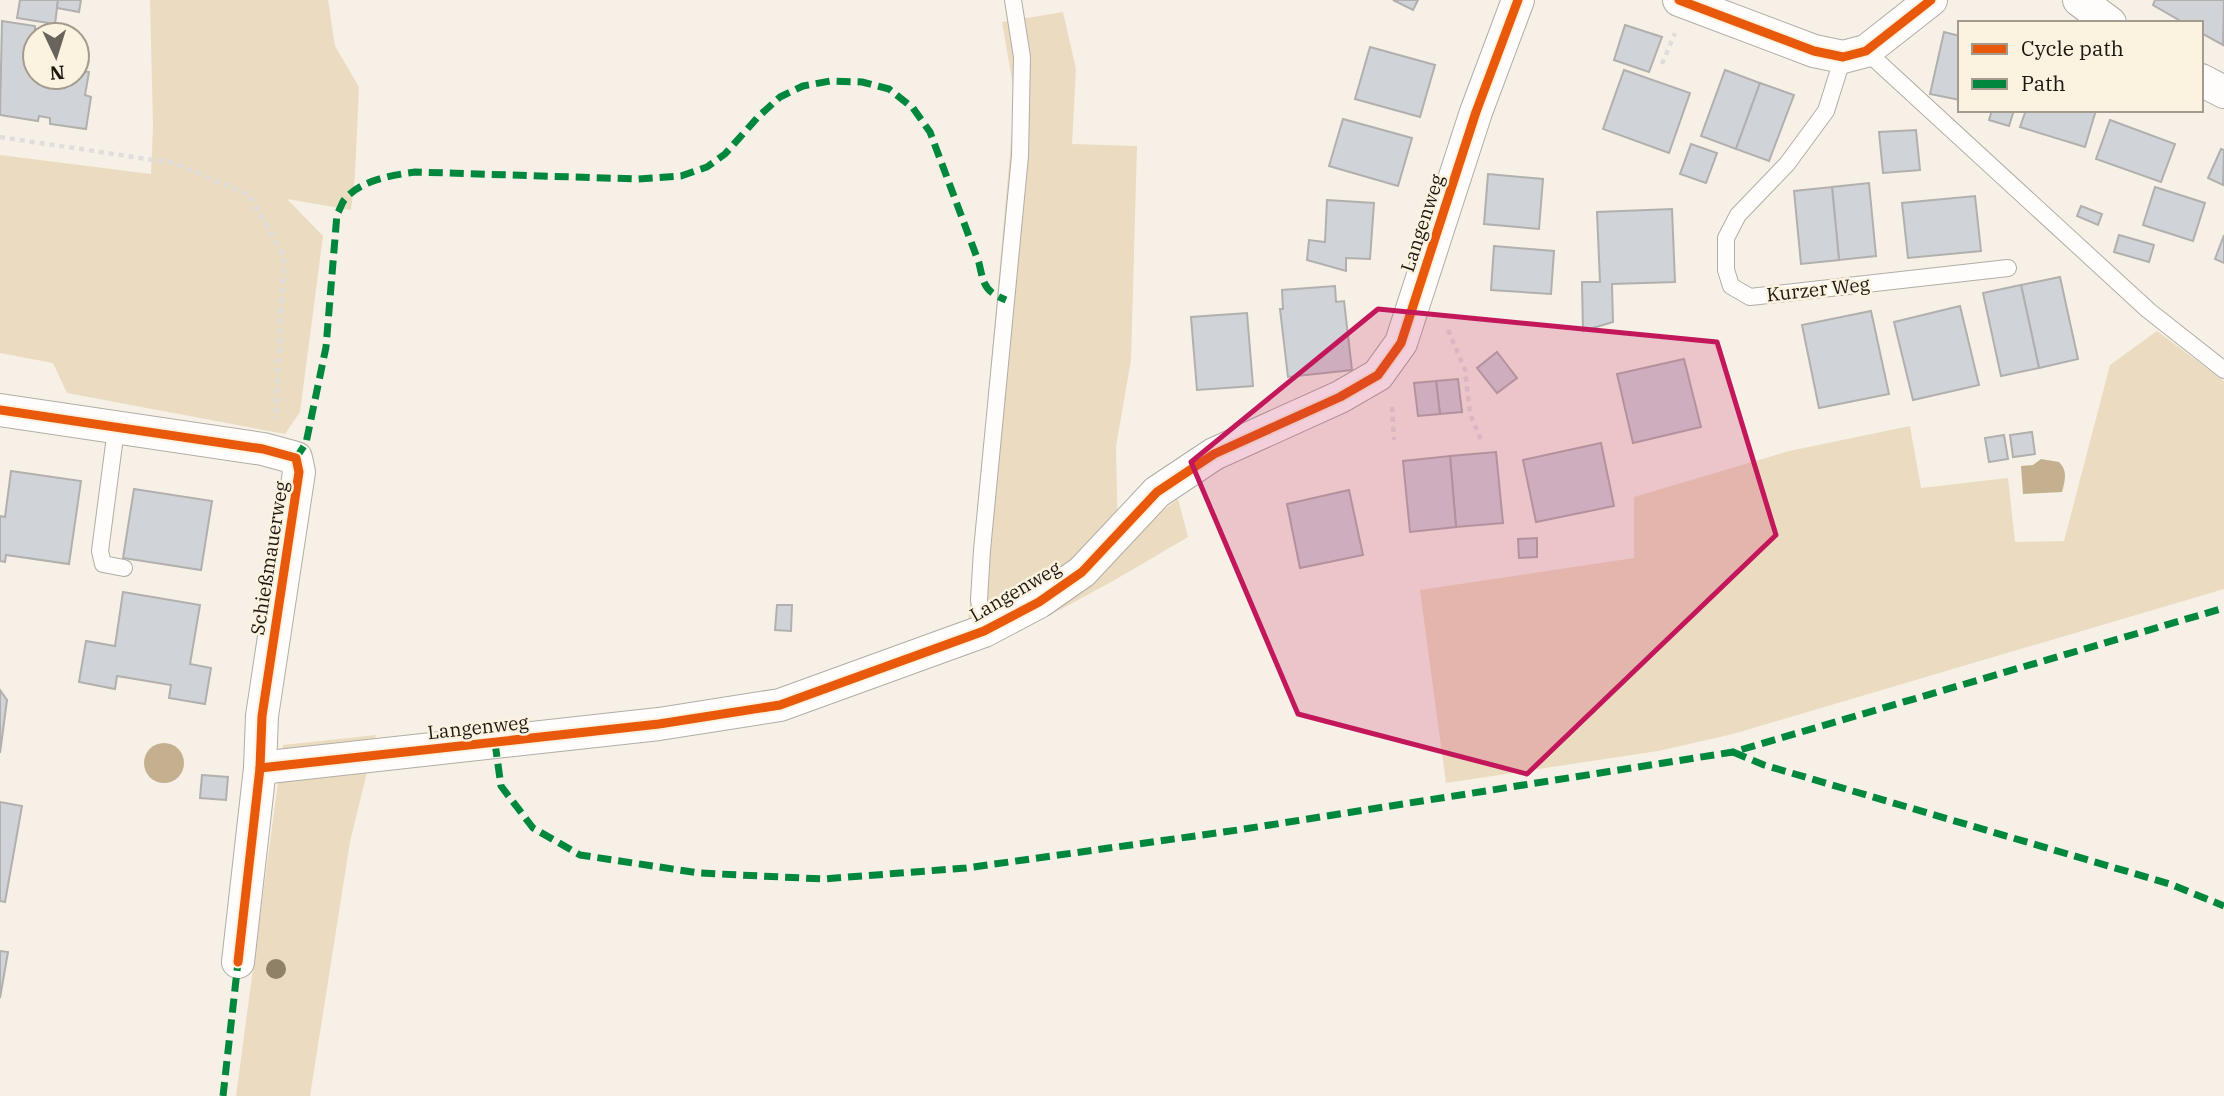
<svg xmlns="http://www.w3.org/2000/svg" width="2224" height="1096" font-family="'IBM Plex Serif',serif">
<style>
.green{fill:#ebdcc1}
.water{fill:#c4b08e}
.building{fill:#d0d3d7;stroke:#b1b0ae;stroke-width:2}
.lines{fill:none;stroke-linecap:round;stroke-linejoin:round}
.service-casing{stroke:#b1ada6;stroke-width:18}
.minor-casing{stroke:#b1ada6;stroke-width:34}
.path{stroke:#e0dedc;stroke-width:4.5;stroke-dasharray:5 5;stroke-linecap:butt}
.service{stroke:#fefdfb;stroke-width:16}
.minor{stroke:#fefdfb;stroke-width:32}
.quiet{stroke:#00873e;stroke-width:7;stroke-dasharray:14 7;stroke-linecap:butt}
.cycleway-casing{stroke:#fcf2e0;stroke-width:13}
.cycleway{stroke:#e8590c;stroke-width:9}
.tree{fill:#8e8168}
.marked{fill:#c2185b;fill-opacity:0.2;stroke:#c2185b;stroke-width:5;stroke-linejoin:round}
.labels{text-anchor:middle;stroke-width:5;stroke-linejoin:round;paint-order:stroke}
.street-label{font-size:19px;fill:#1b1812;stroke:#fcf2e0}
</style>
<rect width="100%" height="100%" fill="#f6f0e6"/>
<!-- green -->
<g class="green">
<path d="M150,0H328L335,46L359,87L355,175L351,210L287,199L323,236L300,412L285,434L67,393L53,363L0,353V155L151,174L153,127Z"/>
<path d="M1063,12L1076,69L1072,144L1137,146L1131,360L1116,446L1118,544L1178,499L1188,537L1113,581L1017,633L968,623L1015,97L1002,22Z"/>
<path d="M2157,331L2224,381V589L1733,734L1658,751L1446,783L1420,590L1634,558V497L1789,451L1910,426L1921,488L2008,478L2015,542L2064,541L2110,365Z"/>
<path d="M376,735L350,842L310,1096H236L283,745Z"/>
</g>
<!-- water -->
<g class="water">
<path d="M2041,459L2059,462C2068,471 2065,480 2062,492L2023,494L2021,466L2033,465Z"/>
<circle cx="164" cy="763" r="20"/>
</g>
<!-- building -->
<g class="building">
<path d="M20,0H58L55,24L17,18Z"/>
<path d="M58,0H81L79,12L57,8Z"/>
<path d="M1393,0H1418L1413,10Z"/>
<path d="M2155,0H2224L2223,45L2201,33V23H2184L2153,5Z"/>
<path d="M2,21L35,26V77H77V47L87,49L83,71L89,72L85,95L91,97L86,129L50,124V118L39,116L38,121L0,115Z"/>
<path d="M1625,25L1662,37L1649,72L1614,60Z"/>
<path d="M1944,32L1960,36V100L1930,94Z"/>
<path d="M1370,47L1435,65L1420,117L1355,99Z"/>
<path d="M1624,70L1690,93L1669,153L1603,129Z"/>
<path d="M1725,70L1760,83L1736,149L1701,136Z"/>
<path d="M1760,83L1794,95L1769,161L1736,149Z"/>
<path d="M1992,110H2014L2009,126L1989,120Z"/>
<path d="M2026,110H2096L2085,147L2020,127Z"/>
<path d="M1343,119L1412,138L1398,186L1329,166Z"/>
<path d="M2110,120L2175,144L2161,182L2096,159Z"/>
<path d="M1916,130L1920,170L1883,173L1879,132Z"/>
<path d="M1691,144L1717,153L1706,183L1680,174Z"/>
<path d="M2221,149L2224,150L2223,185L2208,178Z"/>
<path d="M1488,174L1543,179L1539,229L1484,224Z"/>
<path d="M1869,183L1876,256L1839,260L1832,187Z"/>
<path d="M1832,187L1839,260L1801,264L1794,191Z"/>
<path d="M2155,187L2205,203L2193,241L2143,225Z"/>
<path d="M1975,196L1981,251L1908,258L1902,203Z"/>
<path d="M1327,200L1374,203L1370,259L1346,258V271L1307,260L1309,240L1325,242Z"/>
<path d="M2081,206L2102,214L2098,225L2077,216Z"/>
<path d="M1672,209L1675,282L1612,284L1613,322L1583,331L1582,282H1600L1597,212Z"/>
<path d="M2119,235L2154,245L2149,262L2114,252Z"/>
<path d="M2224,235V263L2215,259Z"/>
<path d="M1494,246L1554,251L1551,294L1491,290Z"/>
<path d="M2060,277L2078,359L2039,368L2021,285Z"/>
<path d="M2021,285L2039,368L2001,376L1983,293Z"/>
<path d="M1335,286L1336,302L1344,301L1352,370L1288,377L1280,309H1283L1282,290Z"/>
<path d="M1960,306L1979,385L1913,400L1894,322Z"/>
<path d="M1871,311L1889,394L1819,408L1802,325Z"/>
<path d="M1247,313L1253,386L1197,390L1191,317Z"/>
<path d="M1497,352L1517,378L1497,393L1477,368Z"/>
<path d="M1684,359L1701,427L1633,443L1617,374Z"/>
<path d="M1458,379L1462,412L1440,414L1436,381Z"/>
<path d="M1436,381L1440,414L1418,416L1414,383Z"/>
<path d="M2032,432L2035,454L2013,457L2010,435Z"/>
<path d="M2004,435L2008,459L1989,462L1985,438Z"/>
<path d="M1601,443L1614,506L1536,522L1523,460Z"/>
<path d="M1496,452L1503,523L1456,527L1450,456Z"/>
<path d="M1450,456L1456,527L1410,532L1403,461Z"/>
<path d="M11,471L81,481L69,564L6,555L5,562L0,561V516L5,517Z"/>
<path d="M134,489L212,501L201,570L123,558Z"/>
<path d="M1349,490L1363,555L1300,568L1287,504Z"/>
<path d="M1537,538V557L1519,558L1518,539Z"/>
<path d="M123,592L200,605L190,664L211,668L205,704L169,698L171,685L117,676L115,689L79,682L86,641L115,646Z"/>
<path d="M777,605H792L791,631L775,630Z"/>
<path d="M0,690L7,700L0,753Z"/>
<path d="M202,775L228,777L226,800L200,798Z"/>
<path d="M0,802L22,806L5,902L0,901Z"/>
<path d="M0,951L8,952L0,998Z"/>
</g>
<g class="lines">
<!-- service casing -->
<g class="service-casing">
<g id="service">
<path d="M1866,51L2148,310L2224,370"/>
<path d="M1843,57L1826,111L1787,164L1738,215L1726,238V270L1731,286L1750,297L2008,268"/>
<path d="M116,429L100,551L103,564L124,568"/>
<path d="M984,631L979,600L982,550L1020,156L1022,57L1013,0"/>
</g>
</g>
<!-- minor casing -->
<g class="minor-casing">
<g id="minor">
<path d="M1679,0L1814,51L1843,57L1866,51L1931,0"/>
<path d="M2079,0L2110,23"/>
<path d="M2201,80L2224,92"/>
<path d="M0,410L263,449L296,458L299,472L262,716L260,768L238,962"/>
<path d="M260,768L659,724L780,705L984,631L1039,602L1082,572L1157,492L1214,454L1340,397L1378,375L1401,343L1476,112L1518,0"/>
</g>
</g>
<!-- path -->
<g class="path">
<path d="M1662,64L1675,33"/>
<path d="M0,137L174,163L249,195L284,256L276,410L273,419"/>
<path d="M1448,330L1465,370L1470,414L1482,442"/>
<path d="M1392,407L1394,440"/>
</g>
<!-- service -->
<use href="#service" class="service"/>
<!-- minor -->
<use href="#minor" class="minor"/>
<!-- quiet -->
<g class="quiet">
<path d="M296,458L306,443L326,347L337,214C340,210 342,202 345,199C361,180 393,175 415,172L638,179L681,176L707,167L725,154L758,117L780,97L803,86L830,81L862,82L889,89L913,108L930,132L979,263C984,285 984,291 1006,300"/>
<path d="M495,743L501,786L533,828L580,855L699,873L823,879L966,868L1238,830L1733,752L2224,608"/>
<path d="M1733,752L1764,765L2170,884L2224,906"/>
<path d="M223,1096L238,962"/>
</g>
<!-- cycleway casing -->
<g class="cycleway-casing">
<g id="cycleway">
<path d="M1679,0L1814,51L1843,57L1866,51L1931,0"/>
<path d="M0,410L263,449L296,458L299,472L262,716L260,768L238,962"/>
<path d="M260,768L659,724L780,705L984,631L1039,602L1082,572L1157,492L1214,454L1340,397L1378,375L1401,343L1476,112L1518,0"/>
</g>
</g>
<!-- cycleway -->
<use href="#cycleway" class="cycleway"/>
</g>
<!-- trees -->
<circle class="tree" cx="276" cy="969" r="10"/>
<!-- marked area -->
<path class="marked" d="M1378,309L1717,342L1776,535L1527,774L1298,714L1191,462Z"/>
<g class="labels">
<!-- street labels -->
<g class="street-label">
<text transform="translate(1422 223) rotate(-72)" y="7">Langenweg</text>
<text transform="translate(1818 289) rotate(-6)" y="7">Kurzer Weg</text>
<text transform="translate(269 558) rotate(-81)" y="7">Schießmauerweg</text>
<text transform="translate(1015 591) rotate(-30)" y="7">Langenweg</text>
<text transform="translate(478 727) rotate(-6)" y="7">Langenweg</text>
</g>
</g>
<!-- legend -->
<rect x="1958" y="21" width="245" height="91" fill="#fcf2e0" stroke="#a29b8e" stroke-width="2"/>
<rect x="1972" y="44" width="35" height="10" fill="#e8590c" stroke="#a29b8e" stroke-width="2"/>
<text x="2021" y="56" font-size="21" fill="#1b1812">Cycle path</text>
<rect x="1972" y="79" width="35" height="10" fill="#00873e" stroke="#a29b8e" stroke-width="2"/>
<text x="2021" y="91" font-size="21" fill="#1b1812">Path</text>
<!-- north arrow -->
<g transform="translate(56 56) rotate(176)"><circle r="33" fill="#fcf2e0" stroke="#a29b8e" stroke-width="2"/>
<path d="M0-5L12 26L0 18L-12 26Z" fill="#68645c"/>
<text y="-10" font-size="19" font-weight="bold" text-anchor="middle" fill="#1b1812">N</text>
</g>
</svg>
